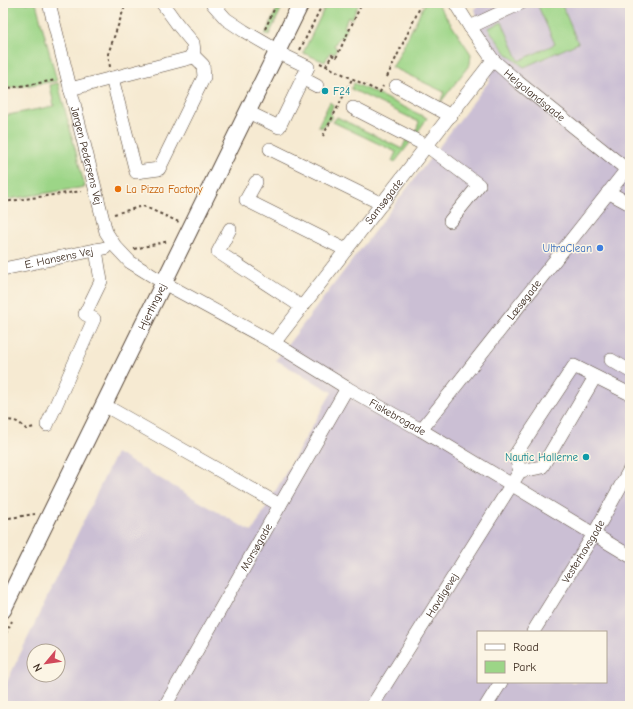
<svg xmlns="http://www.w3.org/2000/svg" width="633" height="709" font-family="'Comic Neue',sans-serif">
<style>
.industrial{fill:#cbbfd4;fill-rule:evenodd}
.green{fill:#9cd587;stroke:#6c8052}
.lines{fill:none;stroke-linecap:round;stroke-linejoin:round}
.minor-casing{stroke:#574739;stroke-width:14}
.major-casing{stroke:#574739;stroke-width:18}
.path{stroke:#574739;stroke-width:2;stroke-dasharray:3 3;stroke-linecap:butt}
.minor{stroke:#fff;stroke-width:13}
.major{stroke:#fff;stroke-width:16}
.culture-dot{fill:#0f9aa8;stroke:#fcf5e5;stroke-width:1.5}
.food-dot{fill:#e8710a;stroke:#fcf5e5;stroke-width:1.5}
.shop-dot{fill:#3f7fe0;stroke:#fcf5e5;stroke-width:1.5}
.labels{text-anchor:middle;stroke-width:3;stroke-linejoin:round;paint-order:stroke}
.culture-label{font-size:11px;fill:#0d838f;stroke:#fcf5e5;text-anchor:start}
.street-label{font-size:11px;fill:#3b2a1e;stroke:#fcf5e5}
.food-label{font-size:11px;fill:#c56008;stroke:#fcf5e5;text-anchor:start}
.shop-label{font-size:11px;fill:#366cbe;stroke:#fcf5e5;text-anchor:end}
</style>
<rect width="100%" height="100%" fill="#fcf5e5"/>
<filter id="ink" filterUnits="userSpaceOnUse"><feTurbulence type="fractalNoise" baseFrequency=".025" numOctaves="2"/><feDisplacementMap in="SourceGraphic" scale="8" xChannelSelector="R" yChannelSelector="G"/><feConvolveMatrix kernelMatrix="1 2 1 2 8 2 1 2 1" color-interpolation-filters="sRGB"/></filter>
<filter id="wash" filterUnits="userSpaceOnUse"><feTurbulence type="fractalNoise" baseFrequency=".012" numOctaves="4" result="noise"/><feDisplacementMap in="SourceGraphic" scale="16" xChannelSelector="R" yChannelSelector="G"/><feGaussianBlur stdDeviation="0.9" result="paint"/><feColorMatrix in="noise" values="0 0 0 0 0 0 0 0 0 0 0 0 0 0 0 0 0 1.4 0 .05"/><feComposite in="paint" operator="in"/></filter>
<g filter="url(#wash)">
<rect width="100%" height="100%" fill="#f6ead2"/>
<!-- industrial -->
<path class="industrial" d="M485,3H630V706H3V690L116,453L252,532L332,392L276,360L490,80L475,8ZM478,632H606V682H478ZM34,651H58V675H34Z"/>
<!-- green -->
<g class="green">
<path d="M6,3H36L57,81L3,89V4Z"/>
<path d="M280,3H284L269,35L265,34Z"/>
<path d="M327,3H359L352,19L348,17L344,27L347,28L342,39L339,37L334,46L337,48L334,54L330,52L325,62L303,53Z"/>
<path d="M425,3H437L471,54L470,64L440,103L444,92L392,67L395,63Z"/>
<path d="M544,3H561L578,43L524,67L507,54L488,28L502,22L519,61L555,44L538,6Z"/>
<path d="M58,83L85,187L3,200V116L54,106L50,85Z"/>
<path d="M354,83L427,118L417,133L416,131L419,122L351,89Z"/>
<path d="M330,102L333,105L330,114L332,116L329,121L327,120L322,128L318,126Z"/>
<path d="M337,117L402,149L406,140L410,143L395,162L392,161L396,152L333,122Z"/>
</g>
</g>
<g filter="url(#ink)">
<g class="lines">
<!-- minor casing -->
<g class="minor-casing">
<g id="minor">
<path id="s1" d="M49,3L106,232L115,246L130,262L164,283L274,343L347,388L421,430L630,556"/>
<path d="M212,3L226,19L244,31L268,45L277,52L308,67L279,127L248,112"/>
<path id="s2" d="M455,3L470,27L493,60L518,82L630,172"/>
<path d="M470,27L521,3"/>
<path d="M112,78L136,172L159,169L204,77L203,65L192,54"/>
<path d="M302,78L317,86"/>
<path d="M396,86L451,116"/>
<path d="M70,89L190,58L194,51L193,43L178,25L162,3"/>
<path d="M353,108L427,146L479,185L450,221"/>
<path d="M270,149L382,204"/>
<path d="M256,182L246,200L346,250"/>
<path d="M608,192L630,204"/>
<path d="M230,229L218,252L302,307"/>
<path id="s3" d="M3,269L105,248"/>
<path id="s4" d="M274,343L493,60"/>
<path d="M611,360L630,371"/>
<path d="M104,405L280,505"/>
<path d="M47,425L94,319L85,314L101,281L96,250"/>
<path id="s5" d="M421,430L627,169"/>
<path d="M520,471L542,467L595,377"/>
<path id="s6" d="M533,632L594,534L630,469"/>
<path id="s7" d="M165,706L347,388"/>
<path id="s8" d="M372,706L520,471L515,455L574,366L630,394"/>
<path d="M486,706L501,682"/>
</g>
</g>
<!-- major casing -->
<g class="major-casing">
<g id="major">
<path id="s9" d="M3,610L301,3"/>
</g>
</g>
<!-- path -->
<g class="path">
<path d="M265,29L277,3"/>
<path d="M300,50L323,3"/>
<path d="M320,63L380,92L383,86"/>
<path d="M326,66L332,55L336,58L362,3"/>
<path d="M110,67L108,54L126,3"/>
<path d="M387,77L422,3"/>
<path d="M3,89L56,80"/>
<path d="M323,136L352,79"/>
<path d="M3,202L82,191"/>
<path d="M114,214L143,206L179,222"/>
<path d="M134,249L169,241"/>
<path d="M3,420C15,420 18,421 26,429L34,427"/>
<path d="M3,519L35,514"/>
<path d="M3,639L12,621"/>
</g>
<!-- minor -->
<use href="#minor" class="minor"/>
<!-- major -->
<use href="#major" class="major"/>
</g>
</g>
<!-- markers -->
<g class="culture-dot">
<circle cx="325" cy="91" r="4"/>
<circle cx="586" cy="457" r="4"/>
</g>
<circle class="food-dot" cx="118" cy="189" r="4"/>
<circle class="shop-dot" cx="600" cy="248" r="4"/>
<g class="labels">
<!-- culture labels -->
<g class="culture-label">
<text x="333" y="95">F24</text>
<text x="578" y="461" text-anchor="end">Nautic Hallerne</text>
</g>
<!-- street labels -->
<g class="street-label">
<text dy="4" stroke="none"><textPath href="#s2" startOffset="123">Helgolandsgade</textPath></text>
<text dy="4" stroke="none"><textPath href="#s1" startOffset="157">Jørgen Pedersens Vej</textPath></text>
<text dy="4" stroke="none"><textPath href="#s4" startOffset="179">Samsøgade</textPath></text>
<text dy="4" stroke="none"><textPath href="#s3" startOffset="57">E. Hansens Vej</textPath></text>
<text dy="4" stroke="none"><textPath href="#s5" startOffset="166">Læsøgade</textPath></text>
<text dy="4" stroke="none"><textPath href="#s9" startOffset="338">Hjertingvej</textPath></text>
<text dy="4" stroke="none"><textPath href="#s1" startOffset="584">Fiskebrogade</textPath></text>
<text dy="4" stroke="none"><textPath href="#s7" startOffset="183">Morsøgade</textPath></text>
<text dy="4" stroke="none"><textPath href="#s6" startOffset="95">Vesterhavsgade</textPath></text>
<text dy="4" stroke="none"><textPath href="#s8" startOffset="131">Havdigevej</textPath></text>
</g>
<!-- food labels -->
<g class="food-label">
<text x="126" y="193">La Pizza Factory</text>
</g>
<!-- shop labels -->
<g class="shop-label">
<text x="592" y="252">UltraClean</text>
</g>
</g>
<!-- margin -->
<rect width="633" height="709" fill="none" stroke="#fcf5e5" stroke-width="16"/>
<!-- legend -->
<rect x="477" y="631" width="130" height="52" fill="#fcf5e5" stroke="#afa495"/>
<rect x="485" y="644" width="20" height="6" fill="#ffffff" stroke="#afa495"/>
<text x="513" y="651" font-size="12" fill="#3b2a1e">Road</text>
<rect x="485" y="661" width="20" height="12" fill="#9cd587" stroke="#afa495"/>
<text x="513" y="671" font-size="12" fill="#3b2a1e">Park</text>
<!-- north arrow -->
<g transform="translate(46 663) rotate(241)"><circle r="19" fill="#fcf5e5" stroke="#afa495"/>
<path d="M0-3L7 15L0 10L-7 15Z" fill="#d1495b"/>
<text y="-6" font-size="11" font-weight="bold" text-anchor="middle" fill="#3b2a1e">N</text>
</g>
</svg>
